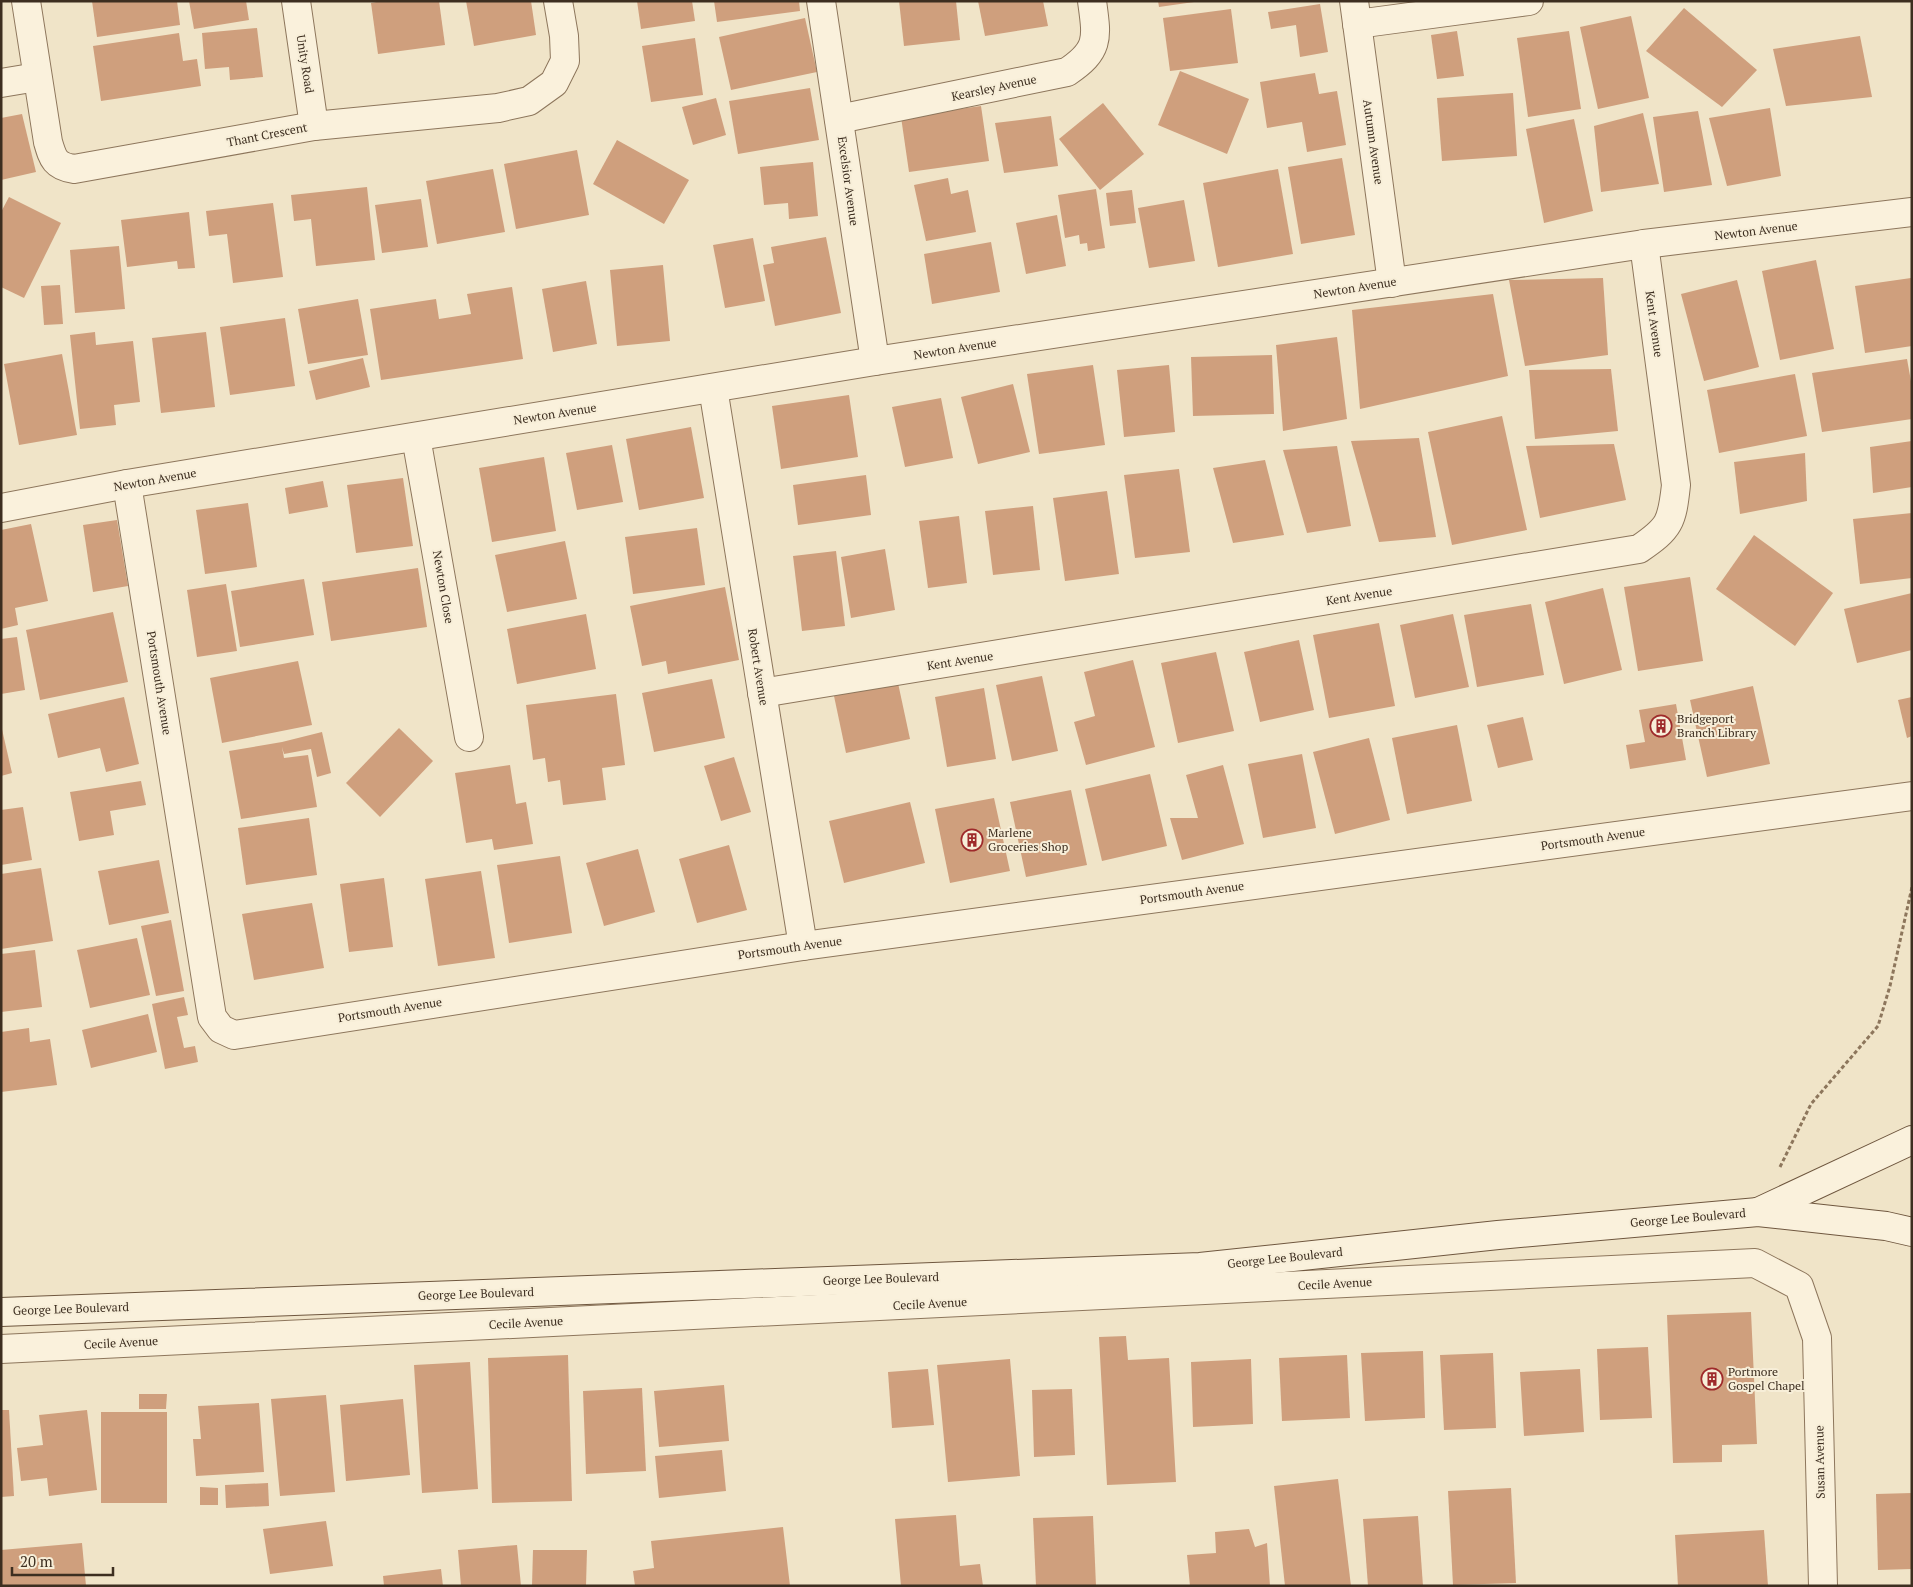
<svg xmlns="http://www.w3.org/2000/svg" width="1913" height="1587" font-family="'PT Serif',serif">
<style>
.building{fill:#cf9f7d}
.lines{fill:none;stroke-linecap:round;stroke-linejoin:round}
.minor-casing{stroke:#8d765c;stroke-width:30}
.secondary-casing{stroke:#6f573f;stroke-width:30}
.path{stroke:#8d765c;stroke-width:3;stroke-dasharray:4 2.5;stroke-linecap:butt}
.minor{stroke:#faf1dc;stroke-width:28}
.secondary{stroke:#faf1dc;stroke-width:28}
.labels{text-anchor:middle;stroke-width:4;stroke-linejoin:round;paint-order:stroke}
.street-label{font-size:12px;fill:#3d2e20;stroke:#f7eed8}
.poi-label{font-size:12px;fill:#3d2e20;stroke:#f7eed8;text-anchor:start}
</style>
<rect width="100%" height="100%" fill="#f0e4c8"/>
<!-- building -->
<g class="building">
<path d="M92,1H177L180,25L97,37Z"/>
<path d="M189,1H246L249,20L194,29Z"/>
<path d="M382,1H439L445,45L378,54L371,3Z"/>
<path d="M466,1H531L536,35L474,46Z"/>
<path d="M637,1H692L695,21L641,29Z"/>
<path d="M714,1H799L800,11L717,22Z"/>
<path d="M899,1H956L960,40L904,46Z"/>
<path d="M978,1H1043L1048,26L985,36Z"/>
<path d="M1158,1H1194V2L1159,7Z"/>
<path d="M1320,4L1328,52L1300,57L1296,25L1271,29L1268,12Z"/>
<path d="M1684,8L1757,70L1722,107L1646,51Z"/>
<path d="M1231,9L1238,63L1170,71L1163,18Z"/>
<path d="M1631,16L1649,98L1598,109L1580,27Z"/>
<path d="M805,18L817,72L731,90L719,37Z"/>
<path d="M257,28L263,77L230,80L229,67L205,69L202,33Z"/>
<path d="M1457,31L1464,76L1437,79L1431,35Z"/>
<path d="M1569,31L1581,109L1528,117L1517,38Z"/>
<path d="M179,33L183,61L197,59L201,86L101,101L93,46Z"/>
<path d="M1860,36L1872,97L1786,106L1773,49Z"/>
<path d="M695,38L703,95L651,102L642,46Z"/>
<path d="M1180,71L1249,99L1227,154L1158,125Z"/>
<path d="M1315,73L1319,94L1337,91L1346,145L1307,152L1302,122L1267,128L1260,82Z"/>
<path d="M810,88L819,140L738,154L729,101Z"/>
<path d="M1513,93L1517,156L1442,161L1437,98Z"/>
<path d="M716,98L726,135L693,145L682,107Z"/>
<path d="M1103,103L1144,154L1100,190L1059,139Z"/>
<path d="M981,106L989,161L909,172L901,117Z"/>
<path d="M1770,108L1781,176L1727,186L1709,118Z"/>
<path d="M1698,111L1712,185L1664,192L1653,117Z"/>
<path d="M1643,113L1659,184L1601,192L1594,126Z"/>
<path d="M22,114L36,172L1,180V118Z"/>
<path d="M1051,116L1058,166L1004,173L995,123Z"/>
<path d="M1574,119L1593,211L1544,223L1526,129Z"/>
<path d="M617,140L689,180L664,224L593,184Z"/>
<path d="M577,150L589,215L516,229L504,164Z"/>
<path d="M1342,158L1355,235L1301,244L1288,167Z"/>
<path d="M813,162L818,216L789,219L788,203L764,205L760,167Z"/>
<path d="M493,169L505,232L437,244L426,181Z"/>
<path d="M1278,169L1293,254L1218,267L1203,183Z"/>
<path d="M948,178L951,194L968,190L976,232L926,241L914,185Z"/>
<path d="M367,187L375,260L316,266L311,219L294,221L291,195Z"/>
<path d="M1096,189L1105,248L1088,251L1087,243L1080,244L1079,235L1065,238L1058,195Z"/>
<path d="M1132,190L1136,223L1110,226L1106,193Z"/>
<path d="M9,197L61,223L24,298L1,287V212Z"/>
<path d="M421,199L428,247L382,253L375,205Z"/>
<path d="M1184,200L1195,261L1149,268L1138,208Z"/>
<path d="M273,203L283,277L233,283L227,234L209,236L206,211Z"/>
<path d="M189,212L195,268L178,269L177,261L127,267L121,220Z"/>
<path d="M1057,215L1066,266L1026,274L1016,223Z"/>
<path d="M826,237L841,313L775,326L763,265L774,263L771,247Z"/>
<path d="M753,238L765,301L725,308L713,245Z"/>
<path d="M991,242L1000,292L932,304L924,254Z"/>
<path d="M119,246L125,309L75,313L70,250Z"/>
<path d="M1816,260L1834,349L1780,360L1762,271Z"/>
<path d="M663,265L670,341L617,346L610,270Z"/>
<path d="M1603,278L1608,355L1525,366L1509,280Z"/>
<path d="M1911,278L1912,346L1865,353L1855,286Z"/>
<path d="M1737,280L1759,367L1704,381L1681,294Z"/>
<path d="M586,281L597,344L553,352L542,289Z"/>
<path d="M60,285L63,324L44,325L41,286Z"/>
<path d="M512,287L523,359L381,380L370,309L436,299L439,319L471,314L467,294Z"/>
<path d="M1493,294L1508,376L1360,409L1352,310Z"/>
<path d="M358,299L368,355L308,364L298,309Z"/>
<path d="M285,318L295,386L230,395L220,327Z"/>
<path d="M95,332L96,345L133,341L140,402L114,405L116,425L80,429L70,335Z"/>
<path d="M206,332L215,407L161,413L152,338Z"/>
<path d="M1337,337L1347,419L1283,431L1276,345Z"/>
<path d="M62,354L77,435L19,445L4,364Z"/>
<path d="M1272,355L1274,414L1193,416L1191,357Z"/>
<path d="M363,358L370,387L316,400L309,371Z"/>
<path d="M1907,359L1912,387V419L1822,432L1812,373Z"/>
<path d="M1093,365L1105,445L1039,454L1027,374Z"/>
<path d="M1169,365L1175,432L1124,437L1117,370Z"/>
<path d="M1611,369L1618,431L1535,439L1529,370Z"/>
<path d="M1795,374L1807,436L1719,453L1707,390Z"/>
<path d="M1013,384L1030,452L978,464L961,397Z"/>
<path d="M849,395L858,457L781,469L772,406Z"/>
<path d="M941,398L953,458L905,467L892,407Z"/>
<path d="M1502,416L1527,530L1452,545L1428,432Z"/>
<path d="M691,427L704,498L639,510L626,439Z"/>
<path d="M1419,438L1436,537L1379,542L1351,441Z"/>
<path d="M1912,441V487L1873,493L1870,447Z"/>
<path d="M1614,444L1626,500L1540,518L1526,446Z"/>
<path d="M612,445L623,502L577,510L566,453Z"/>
<path d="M1337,446L1351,526L1307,533L1283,450Z"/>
<path d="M1805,453L1807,501L1740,514L1734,462Z"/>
<path d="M544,457L556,531L492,542L479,468Z"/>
<path d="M1265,460L1284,535L1233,543L1213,468Z"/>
<path d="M1179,469L1190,552L1135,558L1124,475Z"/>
<path d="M866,475L871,515L798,525L793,485Z"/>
<path d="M403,478L413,546L356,553L347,485Z"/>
<path d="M323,481L328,507L289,514L285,488Z"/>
<path d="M1107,491L1119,574L1065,581L1053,498Z"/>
<path d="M248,503L257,567L205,574L196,510Z"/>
<path d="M1033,506L1040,570L993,575L985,511Z"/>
<path d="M1912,513V578L1860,584L1853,519Z"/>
<path d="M959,516L967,583L928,588L919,521Z"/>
<path d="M117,520L128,586L93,592L83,525Z"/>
<path d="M31,524L48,601L15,608L18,625L1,629V530Z"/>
<path d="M697,528L705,585L633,594L625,537Z"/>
<path d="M1754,535L1833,593L1795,646L1716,589Z"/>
<path d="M565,541L577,599L507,612L495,555Z"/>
<path d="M885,549L895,610L851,618L841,557Z"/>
<path d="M836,551L845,626L802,631L793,556Z"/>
<path d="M418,568L427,627L331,641L322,582Z"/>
<path d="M1690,577L1703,661L1638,671L1624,587Z"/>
<path d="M304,579L314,635L240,647L231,591Z"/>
<path d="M226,584L237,651L197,657L187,590Z"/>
<path d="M725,587L739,660L668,674L666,661L642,666L630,606Z"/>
<path d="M1603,588L1622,670L1564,684L1545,602Z"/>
<path d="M1912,593V650L1857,663L1844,609Z"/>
<path d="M1531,604L1544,675L1477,687L1464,615Z"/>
<path d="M113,612L128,682L40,700L26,630Z"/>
<path d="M586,614L596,669L517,684L507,629Z"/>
<path d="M1453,614L1469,687L1415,698L1400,625Z"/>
<path d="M1379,623L1395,706L1329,718L1313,635Z"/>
<path d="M17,637L25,690L1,694V639Z"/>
<path d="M1299,640L1314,710L1260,722L1244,652Z"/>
<path d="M1216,652L1234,731L1178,743L1161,663Z"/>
<path d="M1133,660L1155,747L1086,765L1074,722L1095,716L1084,672Z"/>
<path d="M298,661L312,725L222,743L210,678Z"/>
<path d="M1042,676L1058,751L1012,761L996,685Z"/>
<path d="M712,679L725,738L654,752L642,693Z"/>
<path d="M898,683L910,739L846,753L834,696Z"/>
<path d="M1753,686L1770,764L1707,777L1690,700Z"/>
<path d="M984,688L996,759L947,767L935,697Z"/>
<path d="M616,694L625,765L602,768L606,800L563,805L560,780L548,782L545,758L533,760L526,705Z"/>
<path d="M124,697L139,764L106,772L100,748L58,758L48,714Z"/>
<path d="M1912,697V736L1907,738L1898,700Z"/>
<path d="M1676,704L1686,760L1630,769L1626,745L1645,742L1639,710Z"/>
<path d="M1523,717L1533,760L1498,768L1487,725Z"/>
<path d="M1,725L12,773L1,776Z"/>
<path d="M1457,725L1472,801L1407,814L1392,738Z"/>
<path d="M399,728L433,761L380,817L346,783Z"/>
<path d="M322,732L331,773L317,777L311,749L284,754L282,747L284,758L308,755L317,807L241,819L229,751L282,742Z"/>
<path d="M1369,738L1390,820L1335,834L1313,752Z"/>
<path d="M1302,754L1316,828L1263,838L1248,764Z"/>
<path d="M734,757L751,812L721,821L704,766Z"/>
<path d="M510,765L516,804L526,802L533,844L494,850L492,839L466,843L455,773Z"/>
<path d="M1223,765L1244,844L1182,860L1170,818H1198L1186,775Z"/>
<path d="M1150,774L1167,846L1102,861L1085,789Z"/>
<path d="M141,781L146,805L110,811L114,835L79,841L70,792Z"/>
<path d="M1071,790L1087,865L1026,877L1010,802Z"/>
<path d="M994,798L1010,871L950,883L935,809Z"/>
<path d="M910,802L925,863L844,883L829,821Z"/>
<path d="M23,807L32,860L1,865V810Z"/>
<path d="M309,818L317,875L246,885L238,828Z"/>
<path d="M729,845L747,910L697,923L679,859Z"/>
<path d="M638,849L655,912L604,926L586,863Z"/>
<path d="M560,856L572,933L509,943L497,865Z"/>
<path d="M159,860L169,913L109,925L98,871Z"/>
<path d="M41,868L53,941L1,949V874Z"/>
<path d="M481,871L495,958L438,966L425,879Z"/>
<path d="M384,878L393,947L349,952L340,884Z"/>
<path d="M312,903L324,968L254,980L242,914Z"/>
<path d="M171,920L184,991L156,996L141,926Z"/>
<path d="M137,938L150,995L90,1008L77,950Z"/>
<path d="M35,950L42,1007L1,1012V954Z"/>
<path d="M184,997L188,1015L177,1017L184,1048L195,1046L198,1062L165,1069L152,1004Z"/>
<path d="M148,1014L157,1052L91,1068L82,1030Z"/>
<path d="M29,1028L30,1042L50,1039L57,1085L1,1092V1032Z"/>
<path d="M1751,1312L1757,1444L1722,1445V1462L1673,1463L1667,1315Z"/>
<path d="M1126,1336L1128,1360L1169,1358L1176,1482L1107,1485L1099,1337Z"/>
<path d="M1648,1347L1652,1418L1600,1420L1597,1349Z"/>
<path d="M1423,1351L1425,1418L1365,1421L1361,1353Z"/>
<path d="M1493,1353L1496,1428L1444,1430L1440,1355Z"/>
<path d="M568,1355L572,1501L492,1503L488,1358Z"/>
<path d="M1347,1355L1350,1418L1282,1421L1279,1358Z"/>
<path d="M1010,1359L1020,1476L948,1482L937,1365Z"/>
<path d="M1251,1359L1253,1424L1193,1427L1191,1362Z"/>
<path d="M470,1362L478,1489L422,1493L414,1365Z"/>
<path d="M928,1369L934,1425L892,1428L888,1372Z"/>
<path d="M1580,1369L1584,1432L1524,1436L1520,1372Z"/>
<path d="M724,1385L729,1441L659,1447L654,1391Z"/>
<path d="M642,1388L646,1471L586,1474L583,1391Z"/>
<path d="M1072,1389L1075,1455L1034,1457L1032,1390Z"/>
<path d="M139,1394H167L166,1409H139Z"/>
<path d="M326,1395L335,1492L280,1496L271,1399Z"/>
<path d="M403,1399L410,1475L346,1481L340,1405Z"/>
<path d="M259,1403L264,1472L196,1476L193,1439H201L198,1406Z"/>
<path d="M1,1410H9L14,1496L1,1497Z"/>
<path d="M87,1410L97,1490L49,1496L47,1478L21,1481L17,1448L43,1445L39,1415Z"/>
<rect x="101" y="1412" width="66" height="91"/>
<path d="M722,1450L726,1491L659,1498L655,1456Z"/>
<path d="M1338,1479L1351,1586H1285L1274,1486Z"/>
<path d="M268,1483L269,1506L226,1508L225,1485Z"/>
<path d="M200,1487L218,1488V1505H200Z"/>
<path d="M1511,1488L1516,1583L1453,1585L1448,1491Z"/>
<path d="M1912,1493V1569L1878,1570L1876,1494Z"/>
<path d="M956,1515L960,1566L980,1564L983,1586H901L895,1519Z"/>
<path d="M1093,1516L1096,1586H1036L1033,1518Z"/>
<path d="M1418,1516L1423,1586H1368L1363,1519Z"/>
<path d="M326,1521L333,1566L270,1574L263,1529Z"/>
<path d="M783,1527L790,1586H635L633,1571L654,1568L651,1541Z"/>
<path d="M1249,1529L1255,1547L1267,1543L1270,1586H1190L1187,1555L1216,1553L1215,1532Z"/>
<path d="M1764,1530L1768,1586H1678L1675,1535Z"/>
<path d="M82,1543L86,1586H1V1550Z"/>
<path d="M517,1545L521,1586H461L458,1550Z"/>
<path d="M533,1550H587L586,1586H532Z"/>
<path d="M441,1569L443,1586H384L383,1576Z"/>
</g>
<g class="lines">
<!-- minor casing -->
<g class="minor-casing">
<g id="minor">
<path d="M26,1L48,142C53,159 55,166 74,169L314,126L498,108L529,101L554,83L565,61L564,36L558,1"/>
<path d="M296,1L314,126"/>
<path d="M821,1L875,361"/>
<path d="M1354,1L1392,283"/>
<path d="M1357,24L1529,1"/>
<path d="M1,83L37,77"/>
<path d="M839,119L1067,72C1100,50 1097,38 1092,1"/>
<path d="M713,388L803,946"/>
<path d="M416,437L469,737"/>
<path d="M127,484L212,1017L221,1029L234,1035L803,946L1912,796"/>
<path d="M1,508L127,484L875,361L1644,244L1912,212"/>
<path d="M762,693L1639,549C1670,528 1672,522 1676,485L1644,244"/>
<path d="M1,1349L1755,1263L1799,1286L1817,1338L1823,1586"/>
</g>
</g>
<!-- secondary casing -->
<g class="secondary-casing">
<g id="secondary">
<path d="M1758,1212L1912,1140"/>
<path d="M1,1312L1200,1267L1498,1235L1758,1212L1886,1226L1912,1232"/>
</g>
</g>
<!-- path -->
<path class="path" d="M1780,1167L1811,1104L1878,1026L1890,986L1912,887"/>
<!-- minor -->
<use href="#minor" class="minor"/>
<!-- secondary -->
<use href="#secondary" class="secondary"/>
</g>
<!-- icons -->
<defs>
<g id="building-ring" transform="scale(1.125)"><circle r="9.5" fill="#f7eed8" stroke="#9e2a2b" stroke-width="1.5"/><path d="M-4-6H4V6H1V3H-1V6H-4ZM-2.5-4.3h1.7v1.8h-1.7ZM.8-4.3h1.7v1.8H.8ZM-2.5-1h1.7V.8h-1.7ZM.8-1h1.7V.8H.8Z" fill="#9e2a2b"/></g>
</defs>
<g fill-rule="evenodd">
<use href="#building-ring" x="1661" y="726"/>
<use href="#building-ring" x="972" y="840"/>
<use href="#building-ring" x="1712" y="1379"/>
</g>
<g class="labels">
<!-- street labels -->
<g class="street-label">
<text transform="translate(305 64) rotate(81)" y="4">Unity Road</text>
<text transform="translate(994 88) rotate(-12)" y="4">Kearsley Avenue</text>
<text transform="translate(267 135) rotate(-11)" y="4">Thant Crescent</text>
<text transform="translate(1373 142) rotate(82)" y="4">Autumn Avenue</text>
<text transform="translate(848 181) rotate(82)" y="4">Excelsior Avenue</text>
<text transform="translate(1756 231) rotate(-7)" y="4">Newton Avenue</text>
<text transform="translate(1355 288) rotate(-9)" y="4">Newton Avenue</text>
<text transform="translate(1654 324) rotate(82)" y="4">Kent Avenue</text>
<text transform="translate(955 349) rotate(-9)" y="4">Newton Avenue</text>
<text transform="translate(555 414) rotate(-9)" y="4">Newton Avenue</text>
<text transform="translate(155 480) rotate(-10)" y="4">Newton Avenue</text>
<text transform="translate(443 587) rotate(80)" y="4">Newton Close</text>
<text transform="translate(1359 596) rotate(-9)" y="4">Kent Avenue</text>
<text transform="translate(960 661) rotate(-9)" y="4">Kent Avenue</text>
<text transform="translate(758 667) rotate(81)" y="4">Robert Avenue</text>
<text transform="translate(159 683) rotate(81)" y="4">Portsmouth Avenue</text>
<text transform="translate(1593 839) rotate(-8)" y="4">Portsmouth Avenue</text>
<text transform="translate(1192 893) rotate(-8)" y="4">Portsmouth Avenue</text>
<text transform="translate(790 948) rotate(-8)" y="4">Portsmouth Avenue</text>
<text transform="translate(390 1010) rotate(-9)" y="4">Portsmouth Avenue</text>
<text transform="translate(1688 1218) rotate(-5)" y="4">George Lee Boulevard</text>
<text transform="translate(1285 1258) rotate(-6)" y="4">George Lee Boulevard</text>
<text transform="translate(881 1279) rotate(-2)" y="4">George Lee Boulevard</text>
<text transform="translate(1335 1284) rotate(-3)" y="4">Cecile Avenue</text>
<text transform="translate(476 1294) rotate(-2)" y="4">George Lee Boulevard</text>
<text transform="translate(930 1304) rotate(-3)" y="4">Cecile Avenue</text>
<text transform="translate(71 1309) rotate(-2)" y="4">George Lee Boulevard</text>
<text transform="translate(526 1323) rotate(-3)" y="4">Cecile Avenue</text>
<text transform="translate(121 1343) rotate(-3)" y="4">Cecile Avenue</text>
<text transform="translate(1820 1462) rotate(-91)" y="4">Susan Avenue</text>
</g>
<!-- poi labels -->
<g class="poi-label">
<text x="1677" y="723">Bridgeport<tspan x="1677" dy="14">Branch Library</tspan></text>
<text x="988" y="837">Marlene<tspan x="988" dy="14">Groceries Shop</tspan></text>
<text x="1728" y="1376">Portmore<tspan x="1728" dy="14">Gospel Chapel</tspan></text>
</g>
</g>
<!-- border -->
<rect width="1913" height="1587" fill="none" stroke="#3d2e20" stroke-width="5"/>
<!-- scale -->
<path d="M12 1567v8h101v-8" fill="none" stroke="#3d2e20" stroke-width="2.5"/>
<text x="20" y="1567" font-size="15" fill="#3d2e20" stroke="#f7eed8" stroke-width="4" paint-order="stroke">20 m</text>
</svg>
